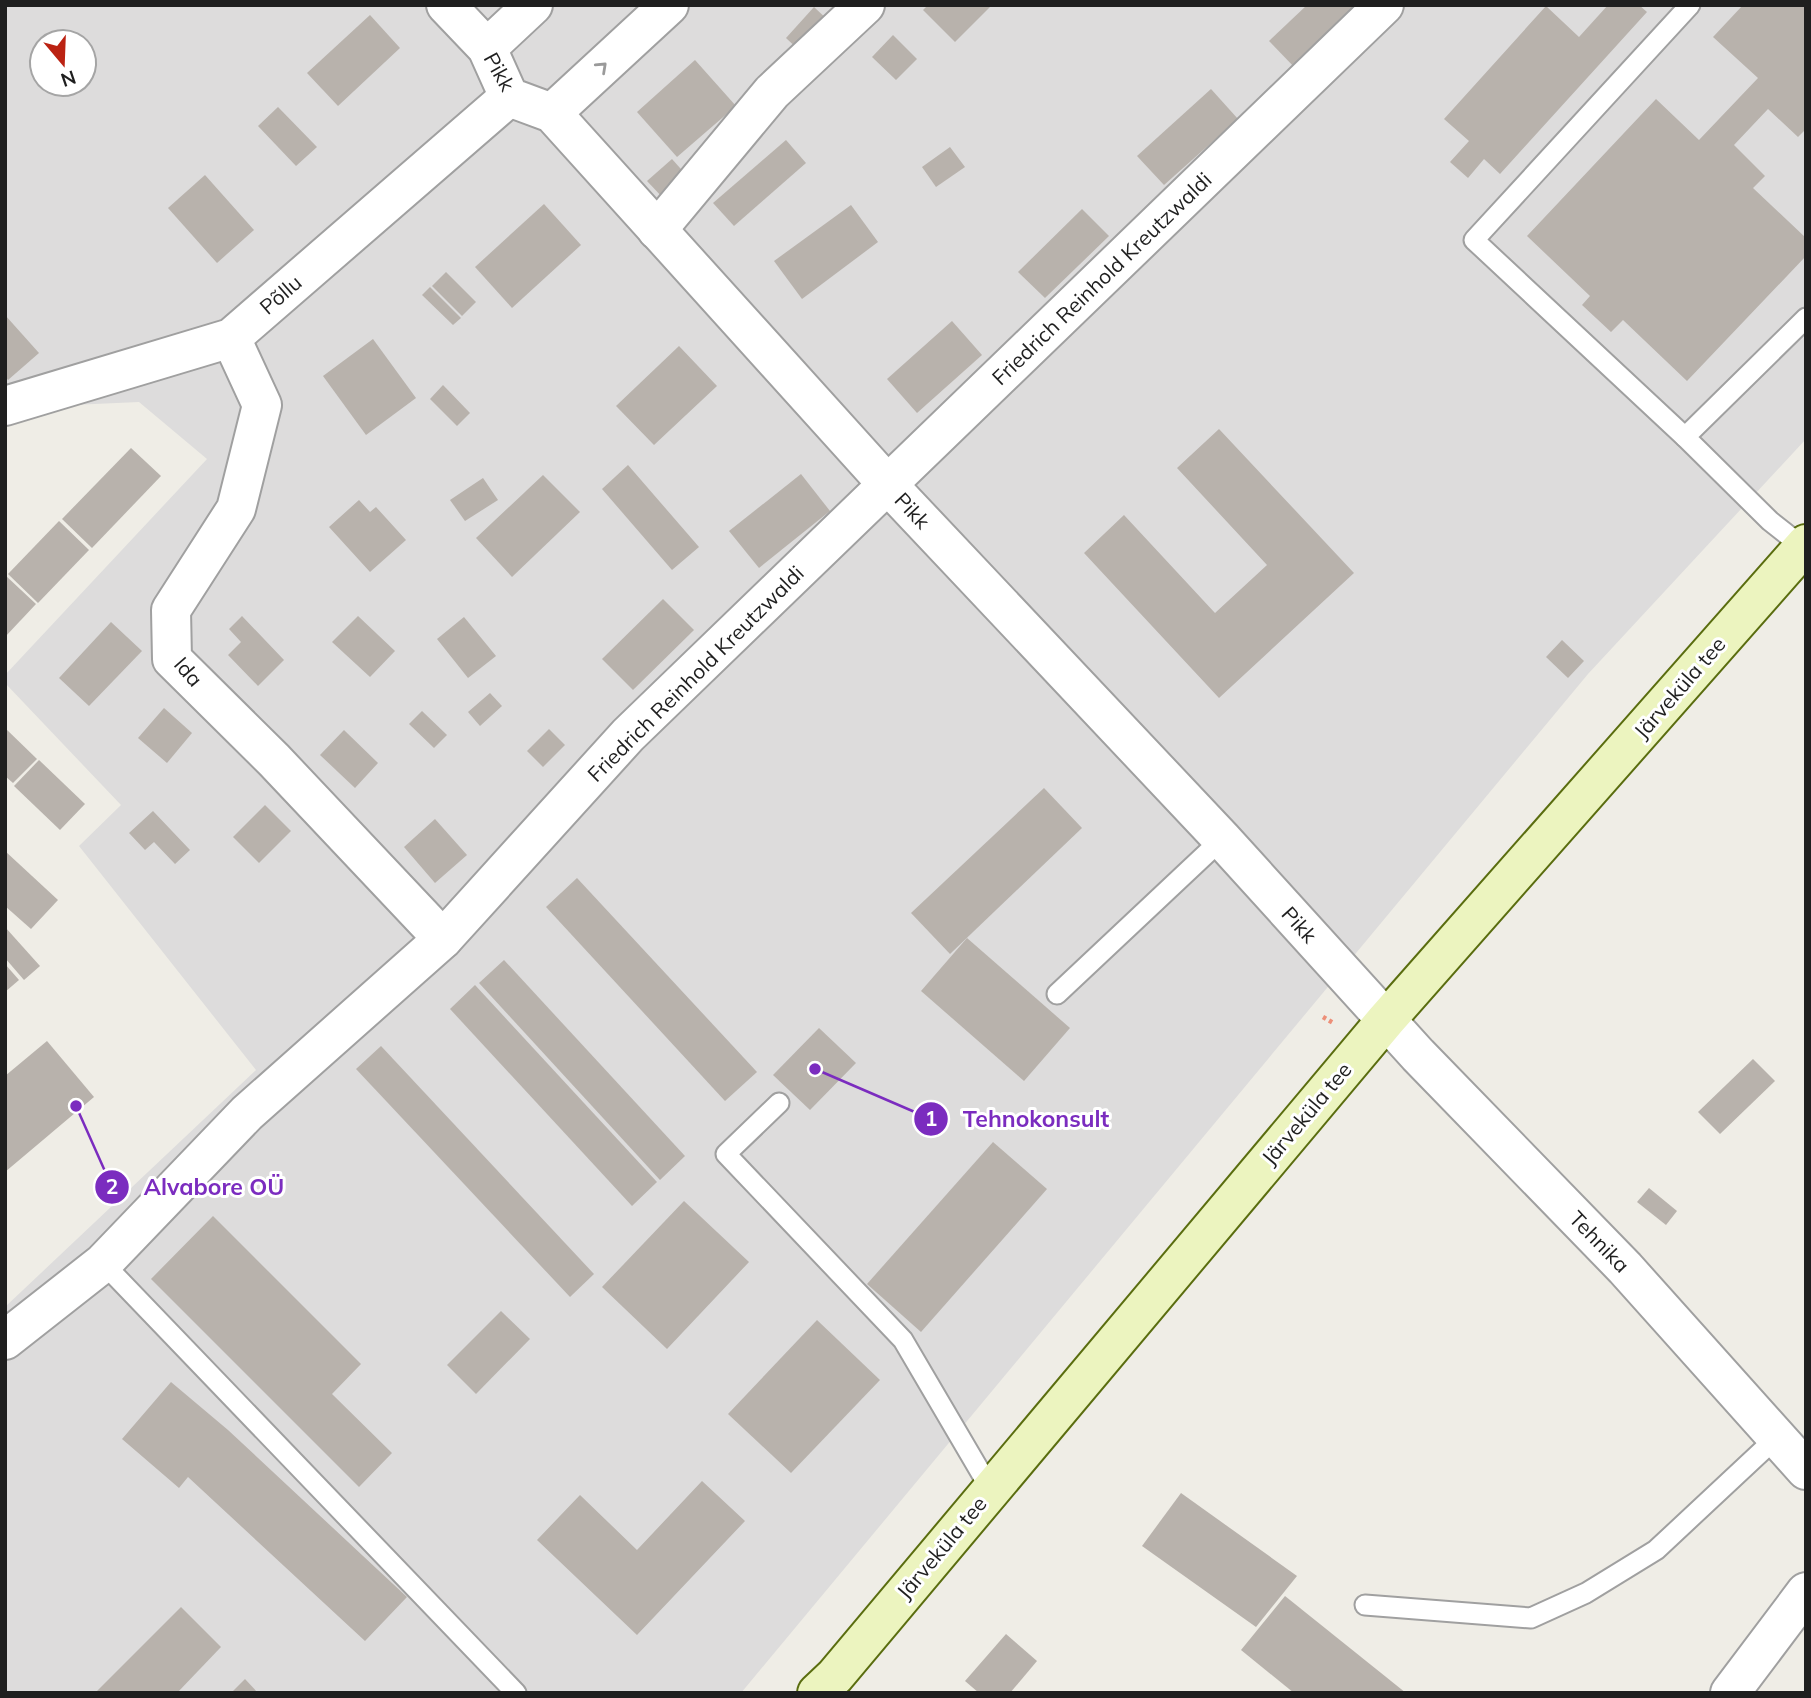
<svg xmlns="http://www.w3.org/2000/svg" width="1811" height="1698" font-family="Mulish,sans-serif">
<style>
.residential{fill:#dddcdc;fill-rule:evenodd}
.building{fill:#b8b2ac}
.lines{fill:none;stroke-linecap:round;stroke-linejoin:round}
.lane-casing{stroke:#a0a0a0;stroke-width:23}
.street-casing{stroke:#a0a0a0;stroke-width:42}
.secondary-casing{stroke:#5a6d0f;stroke-width:42}
.path{stroke:#ed8f78;stroke-width:4.5;stroke-dasharray:3.5 3.5;stroke-linecap:butt}
.lane{stroke:#fff;stroke-width:19}
.street{stroke:#fff;stroke-width:38}
.secondary{stroke:#ecf4bf;stroke-width:38}
.oneway{stroke:#9a9a9a}
.labels{text-anchor:middle;stroke-width:6;stroke-linejoin:round;paint-order:stroke}
.street-label{font-size:21px;fill:#1f1f1f;stroke:#fff}
.leader{fill:none;stroke:#7b2cbf;stroke-width:2.5}
.callout-dot{fill:#7b2cbf;stroke:#fff;stroke-width:2.5}
.mark-label{font-size:21px;text-anchor:middle;font-weight:bold;fill:#fff}
.callout-label{font-size:23px;text-anchor:middle;font-weight:bold;fill:#7b2cbf;stroke:#fff;stroke-width:6;stroke-linejoin:round;paint-order:stroke}
</style>
<rect width="100%" height="100%" fill="#efede6"/>
<!-- residential -->
<path class="residential" d="M5,5H1806V439L1588,674L741,1693H5V1307L256,1070L79,846L121,805L5,683V675L207,459L139,402L5,408ZM42,42H84V84H42Z"/>
<!-- building -->
<g class="building">
<path d="M928,5H992L955,42L923,10Z"/>
<path d="M1307,5H1364L1296,69L1269,41Z"/>
<path d="M1608,5H1639L1647,12L1500,174L1484,159L1468,178L1450,162L1469,141L1444,119L1546,6L1579,37Z"/>
<path d="M1743,5H1806V129L1798,137L1768,109L1734,145L1765,176L1753,188L1806,238V256L1687,381L1623,320L1611,332L1582,305L1590,296L1527,236L1656,99L1699,140L1758,78L1713,37Z"/>
<path d="M814,7L832,24L804,55L786,38Z"/>
<path d="M370,15L400,48L338,106L307,73Z"/>
<path d="M893,35L917,59L896,80L872,57Z"/>
<path d="M695,60L736,106L677,157L637,112Z"/>
<path d="M1211,89L1238,119L1164,185L1137,156Z"/>
<path d="M278,107L317,147L296,166L258,126Z"/>
<path d="M786,140L806,163L734,226L713,203Z"/>
<path d="M950,147L965,167L936,187L922,167Z"/>
<path d="M672,159L688,177L664,199L647,181Z"/>
<path d="M205,175L254,230L217,263L168,208Z"/>
<path d="M544,204L581,245L512,308L475,267Z"/>
<path d="M851,205L878,242L802,299L774,261Z"/>
<path d="M1082,209L1109,236L1045,298L1018,272Z"/>
<path d="M446,272L476,302L462,316L432,286Z"/>
<path d="M430,287L461,318L453,325L422,295Z"/>
<path d="M5,315L39,353L8,380L5,376Z"/>
<path d="M952,321L982,355L917,413L887,379Z"/>
<path d="M373,339L416,398L366,435L323,376Z"/>
<path d="M679,346L717,386L654,445L616,406Z"/>
<path d="M443,385L470,413L457,426L430,399Z"/>
<path d="M1219,429L1354,573L1219,698L1084,553L1124,515L1215,613L1267,565L1177,468Z"/>
<path d="M131,448L161,476L92,548L62,519Z"/>
<path d="M628,465L699,547L672,570L602,489Z"/>
<path d="M801,474L830,511L759,568L729,531Z"/>
<path d="M543,475L580,512L512,577L476,538Z"/>
<path d="M483,478L498,500L465,521L450,500Z"/>
<path d="M359,500L370,512L376,507L406,540L370,572L329,527Z"/>
<path d="M59,521L89,550L38,603L8,574Z"/>
<path d="M5,575L36,604L5,637Z"/>
<path d="M663,599L694,630L633,690L602,659Z"/>
<path d="M242,616L284,660L258,686L228,655L241,642L229,629Z"/>
<path d="M358,616L395,651L370,677L332,642Z"/>
<path d="M464,617L496,656L468,678L437,639Z"/>
<path d="M111,622L142,651L89,706L59,678Z"/>
<path d="M1562,640L1584,661L1568,678L1546,657Z"/>
<path d="M490,693L502,706L480,726L468,712Z"/>
<path d="M164,708L192,733L167,763L138,738Z"/>
<path d="M422,711L447,735L434,748L409,724Z"/>
<path d="M5,728L37,759L13,783L5,776Z"/>
<path d="M549,729L565,745L543,767L527,751Z"/>
<path d="M344,730L378,763L355,788L320,755Z"/>
<path d="M39,760L85,804L60,830L14,786Z"/>
<path d="M1044,788L1082,828L950,954L911,913Z"/>
<path d="M265,805L291,831L259,863L233,837Z"/>
<path d="M153,811L190,850L175,864L154,842L145,850L129,833Z"/>
<path d="M435,819L467,855L435,883L404,847Z"/>
<path d="M5,851L58,900L31,929L5,906Z"/>
<path d="M577,878L757,1072L725,1101L546,907Z"/>
<path d="M5,927L40,966L24,980L5,958Z"/>
<path d="M967,938L1070,1028L1024,1081L921,991Z"/>
<path d="M504,960L685,1156L660,1180L479,983Z"/>
<path d="M5,964L19,980L5,992Z"/>
<path d="M475,985L657,1182L632,1206L450,1009Z"/>
<path d="M819,1028L856,1063L810,1110L773,1075Z"/>
<path d="M47,1041L94,1097L5,1172V1076Z"/>
<path d="M381,1046L594,1274L570,1297L356,1069Z"/>
<path d="M1753,1059L1775,1081L1720,1134L1698,1112Z"/>
<path d="M993,1142L1047,1189L921,1332L867,1284Z"/>
<path d="M1649,1188L1677,1211L1666,1225L1637,1202Z"/>
<path d="M684,1201L749,1262L667,1349L602,1287Z"/>
<path d="M213,1216L361,1364L332,1394L392,1453L359,1487L151,1279Z"/>
<path d="M501,1311L530,1339L476,1394L447,1365Z"/>
<path d="M817,1320L880,1380L791,1473L728,1414Z"/>
<path d="M171,1382L228,1430L407,1597L365,1641L188,1477L179,1488L122,1439Z"/>
<path d="M702,1481L745,1521L637,1635L537,1540L580,1495L637,1550Z"/>
<path d="M1181,1493L1297,1576L1256,1627L1142,1546Z"/>
<path d="M1285,1596L1406,1693H1294L1241,1650Z"/>
<path d="M181,1607L221,1647L177,1693H95Z"/>
<path d="M1006,1634L1037,1661L1010,1693H979L965,1681Z"/>
<path d="M245,1679L258,1693H231Z"/>
</g>
<g class="lines">
<!-- lane casing -->
<g class="lane-casing">
<g id="lane">
<path d="M1685,437L1474,240L1690,5"/>
<path d="M1803,547L1770,521L1685,437L1806,318"/>
<path d="M1057,994L1222,839"/>
<path d="M779,1103L726,1154L903,1340L991,1490"/>
<path d="M103,1263L516,1693"/>
<path d="M1365,1605L1531,1618L1586,1593L1656,1550L1776,1438"/>
</g>
</g>
<!-- street casing -->
<g class="street-casing">
<g id="street">
<path d="M446,5L487,48L509,97L552,113L889,486L1222,839L1418,1055L1625,1268L1806,1470"/>
<path d="M487,48L533,5"/>
<path d="M552,113L669,5"/>
<path d="M657,230L772,92L865,5"/>
<path d="M231,338L262,405L236,509L171,610L172,659L274,760L443,939"/>
<path d="M5,406L231,338L509,97"/>
<path d="M5,1340L103,1263L247,1113L443,939L628,735L1384,5"/>
<path d="M1730,1693L1806,1592"/>
</g>
</g>
<!-- secondary casing -->
<g class="secondary-casing">
<path id="secondary" d="M817,1693L835,1676L1386,1020L1806,544"/>
</g>
<!-- path -->
<path class="path" d="M1323,1017L1335,1024"/>
<!-- lane -->
<use href="#lane" class="lane"/>
<!-- street -->
<use href="#street" class="street"/>
<!-- secondary -->
<use href="#secondary" class="secondary"/>
</g>
<!-- one-way arrows -->
<defs><path id="oneway-chevron" d="M-2-3.5L2.5 0L-2 3.5" fill="none" stroke-width="1.6" stroke-linecap="round" stroke-linejoin="round" transform="scale(1.75)"/></defs>
<use class="oneway" href="#oneway-chevron" transform="translate(602 67) rotate(-43)"/>
<g class="labels">
<!-- street labels -->
<g class="street-label">
<text transform="translate(499 72) rotate(61)" y="7">Pikk</text>
<text transform="translate(1102 279) rotate(-44)" y="7">Friedrich Reinhold Kreutzwaldi</text>
<text transform="translate(281 295) rotate(-41)" y="7">Põllu</text>
<text transform="translate(912 511) rotate(47)" y="7">Pikk</text>
<text transform="translate(188 672) rotate(49)" y="7">Ida</text>
<text transform="translate(696 674) rotate(-45)" y="7">Friedrich Reinhold Kreutzwaldi</text>
<text transform="translate(1680 688) rotate(-49)" y="7">Järveküla tee</text>
<text transform="translate(1299 925) rotate(48)" y="7">Pikk</text>
<text transform="translate(1307 1114) rotate(-50)" y="7">Järveküla tee</text>
<text transform="translate(1599 1242) rotate(46)" y="7">Tehnika</text>
<text transform="translate(942 1548) rotate(-50)" y="7">Järveküla tee</text>
</g>
</g>
<!-- callouts -->
<path class="leader" d="M815 1069L931 1119M76 1106L112 1187"/>
<g class="callout-dot">
<circle cx="815" cy="1069" r="7"/>
<circle cx="76" cy="1106" r="7"/>
<circle cx="931" cy="1119" r="18"/>
<circle cx="112" cy="1187" r="18"/>
</g>
<g class="mark-label">
<text x="931" y="1126">1</text>
<text x="112" y="1194">2</text>
</g>
<g class="callout-label">
<text x="1036" y="1127">Tehnokonsult</text>
<text x="214" y="1195">Alvabore OÜ</text>
</g>
<!-- border -->
<rect width="1811" height="1698" fill="none" stroke="#1f1f1f" stroke-width="14"/>
<!-- north arrow -->
<g transform="translate(63 63) rotate(161)"><circle r="33" fill="#ffffff" stroke="#a5a5a5" stroke-width="2"/>
<path d="M0-5L12 26L0 18L-12 26Z" fill="#bb2212"/>
<text y="-10" font-size="19" font-weight="bold" text-anchor="middle" fill="#1f1f1f">N</text>
</g>
</svg>
